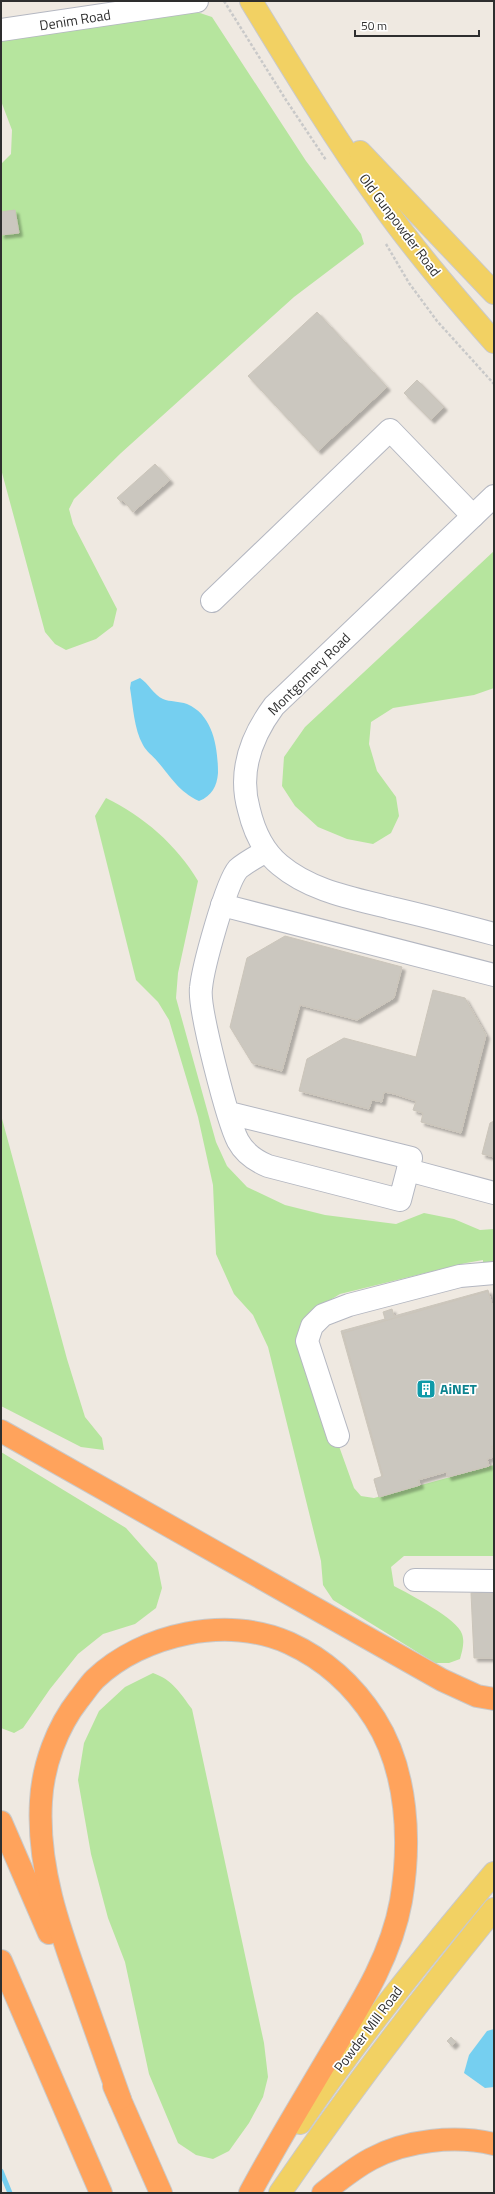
<svg xmlns="http://www.w3.org/2000/svg" width="495" height="2194" font-family="'Titillium Web',sans-serif">
<style>
.green{fill:#b6e59e}
.water{fill:#75cff0}
.lines{fill:none;stroke-linecap:round;stroke-linejoin:round}
.stream{stroke:#75cff0;stroke-width:5}
.building{fill:#cbc7bf;stroke:#cbc5ba;fill-rule:evenodd;filter:url(#shadow)}
.minor-casing{stroke:#b4b7c1;stroke-width:24}
.major-casing{stroke:#c9c9c9;stroke-width:24}
.highway-casing{stroke:#c9c9c9;stroke-width:24}
.path{stroke:#c9c9c9;stroke-width:2.5;stroke-dasharray:3 2;stroke-linecap:butt}
.minor{stroke:#fff;stroke-width:22}
.major{stroke:#f2d163;stroke-width:22}
.highway{stroke:#ffa35c;stroke-width:22}
.labels{text-anchor:middle;stroke-width:3.5;stroke-linejoin:round;paint-order:stroke}
.street-label{font-size:14px;fill:#2e2e2e;stroke:#fff}
.culture-label{font-size:14px;font-weight:bold;fill:#0d838f;stroke:#fff;text-anchor:start}
</style>
<defs>
<filter id="shadow"><feDropShadow dx="3.5" dy="3.5" stdDeviation="1" flood-color="#0004"/></filter>
</defs>
<rect width="100%" height="100%" fill="#efe9e1"/>
<!-- green -->
<g class="green">
<path d="M197,12L212,17L306,161L361,234L364,244L294,297L121,453L74,499L69,509L73,524L117,609L113,626L96,639L66,650L55,644L45,632L1,469V164L11,154L12,130L1,101V40Z"/>
<path d="M494,551V688L474,695L393,708L371,722L369,744L377,771L396,797L399,816L391,833L373,844L347,839L318,827L295,806L282,786L284,757L305,727Z"/>
<path d="M106,798C143,816 177,845 198,881L178,973L176,998L216,1142L227,1166L247,1187L285,1205L325,1215L396,1224L424,1213L454,1219L480,1230L494,1229V1266H483V1260L466,1263L340,1294L314,1310L301,1323L302,1343L354,1488L361,1496L374,1498L494,1465V1556H404L391,1567L394,1586C409,1594 458,1619 462,1634C465,1643 462,1651 460,1659L449,1663H435L333,1600L323,1585L321,1561L268,1347L253,1315L234,1294L216,1254L213,1185L198,1117L169,1020L158,1002L136,980L95,816Z"/>
<path d="M1,1115L67,1359L85,1417L102,1438L104,1450L81,1447L1,1406Z"/>
<path d="M1,1452L126,1528L157,1563L162,1588L156,1608L135,1624L103,1634L78,1654L50,1689L23,1728L14,1733L1,1728Z"/>
<path d="M153,1673C173,1680 180,1693 192,1709L264,2043L268,2077L263,2097L249,2123L229,2151L213,2159L196,2155L178,2143L149,2074L125,1962L108,1918L91,1854L78,1780L84,1743L99,1711L125,1687Z"/>
</g>
<!-- water -->
<g class="water">
<path d="M140,678C148,683 154,695 163,699C170,702 179,701 187,704C213,715 218,747 218,773C217,786 212,796 199,801C178,791 172,778 157,761C153,756 146,751 143,745C134,729 133,706 130,688L131,682Z"/>
<path d="M494,2029V2087L485,2088L464,2073L469,2055L487,2031Z"/>
</g>
<g class="lines">
<!-- stream -->
<path class="stream" d="M1,2171L10,2193"/>
</g>
<!-- building -->
<g class="building">
<path d="M15,210L19,233L1,235V212Z"/>
<path d="M317,312L387,387L318,451L248,376Z"/>
<path d="M417,380L444,407L431,420L404,393Z"/>
<path d="M155,464L170,480L133,512L123,500L121,502L117,498Z"/>
<path d="M285,936L402,967L394,998L357,1020L300,1005L282,1071L252,1063L230,1027L247,958Z"/>
<path d="M433,990L465,998L486,1035L461,1133L421,1122L423,1113L413,1110L416,1101L394,1094L384,1092L382,1102L372,1100L369,1109L299,1091L307,1059L344,1038L416,1057Z"/>
<path d="M494,1121V1157L482,1154L490,1123Z"/>
<path d="M488,1290L494,1312V1445L492,1446L494,1457L487,1459L489,1466L448,1477L446,1471L418,1478L420,1485L379,1497L374,1480L382,1477L341,1331L385,1319L383,1312L392,1309L394,1316ZM443,1460L444,1467L439,1468L437,1461ZM430,1464L431,1471L426,1472L424,1465Z"/>
<path d="M488,1291L494,1312V1446H491L494,1457L487,1459L489,1466L448,1477L446,1472L418,1480L420,1485L379,1497L374,1479L383,1476L343,1333Z"/>
<path d="M494,1592V1658H474L471,1593Z"/>
<path d="M451,2037L456,2042L452,2046L447,2041Z"/>
</g>
<g class="lines">
<!-- minor casing -->
<g class="minor-casing">
<g id="minor">
<path d="M1,30L197,1"/>
<path d="M494,496L274,706C251,737 238,772 249,810C254,831 263,851 280,865C311,891 352,898 391,908C426,916 460,925 494,934"/>
<path d="M212,601L390,430L473,516"/>
<path d="M222,905L494,975"/>
<path d="M229,1113L411,1158L400,1200L268,1166C256,1161 245,1154 238,1141C228,1122 198,1008 201,988C203,967 226,883 238,869C246,862 258,856 266,851"/>
<path d="M408,1170L494,1193"/>
<path d="M338,1436L307,1341L312,1326L323,1315L349,1305L460,1276L494,1273"/>
<path d="M415,1580L494,1581"/>
</g>
</g>
<!-- major casing -->
<g class="major-casing">
<g id="major">
<path d="M251,1C292,68 333,136 379,200C414,250 454,296 494,342"/>
<path d="M360,152L494,293"/>
<path d="M300,2123C360,2035 426,1954 494,1873"/>
<path d="M280,2193C347,2095 419,2001 494,1909"/>
</g>
</g>
<!-- highway casing -->
<g class="highway-casing">
<g id="highway">
<path d="M1,1431L442,1680L477,1696L494,1699"/>
<path d="M1,1822L49,1933"/>
<path d="M1,1961L101,2193"/>
<path d="M114,2086L161,2193"/>
<path d="M120,2099C107,2062 94,2026 81,1989C59,1928 37,1867 41,1801C43,1765 57,1727 79,1699C84,1693 89,1685 95,1679C142,1634 228,1615 289,1643C324,1659 354,1686 375,1719C408,1771 411,1842 401,1901C391,1957 360,2005 331,2053C304,2099 275,2146 250,2193"/>
<path d="M323,2193C338,2181 354,2168 371,2159C406,2140 455,2135 494,2144"/>
</g>
</g>
<!-- path -->
<g class="path">
<path d="M224,1L286,100L326,160"/>
<path d="M386,244L409,283L437,321L494,384"/>
</g>
<!-- minor -->
<use href="#minor" class="minor"/>
<!-- major -->
<use href="#major" class="major"/>
<!-- highway -->
<use href="#highway" class="highway"/>
</g>
<!-- icons -->
<defs>
<g id="building-square" transform="scale(1)"><rect x="-9" y="-9" width="18" height="18" rx="4" fill="#0f9aa8" stroke="#fff"/><path d="M-4-6H4V6H1V3H-1V6H-4ZM-2.5-4.3h1.7v1.8h-1.7ZM.8-4.3h1.7v1.8H.8ZM-2.5-1h1.7V.8h-1.7ZM.8-1h1.7V.8H.8Z" fill="#fff"/></g>
</defs>
<g fill-rule="evenodd">
<use href="#building-square" x="426" y="1389"/>
</g>
<g class="labels">
<!-- street labels -->
<g class="street-label">
<text transform="translate(75 20) rotate(-9)" y="5">Denim Road</text>
<text transform="translate(400 225) rotate(53)" y="5">Old Gunpowder Road</text>
<text transform="translate(309 674) rotate(-45)" y="5">Montgomery Road</text>
<text transform="translate(368 2029) rotate(-53)" y="5">Powder Mill Road</text>
</g>
<!-- culture labels -->
<g class="culture-label">
<text x="440" y="1394">AiNET</text>
</g>
</g>
<!-- border -->
<rect width="495" height="2194" fill="none" stroke="#2e2e2e" stroke-width="4"/>
<!-- scale -->
<path d="M355 30v6h124v-6" fill="none" stroke="#2e2e2e" stroke-width="2"/>
<text x="361" y="30" font-size="12" fill="#2e2e2e" stroke="#ffffff" stroke-width="3" paint-order="stroke">50 m</text>
</svg>
